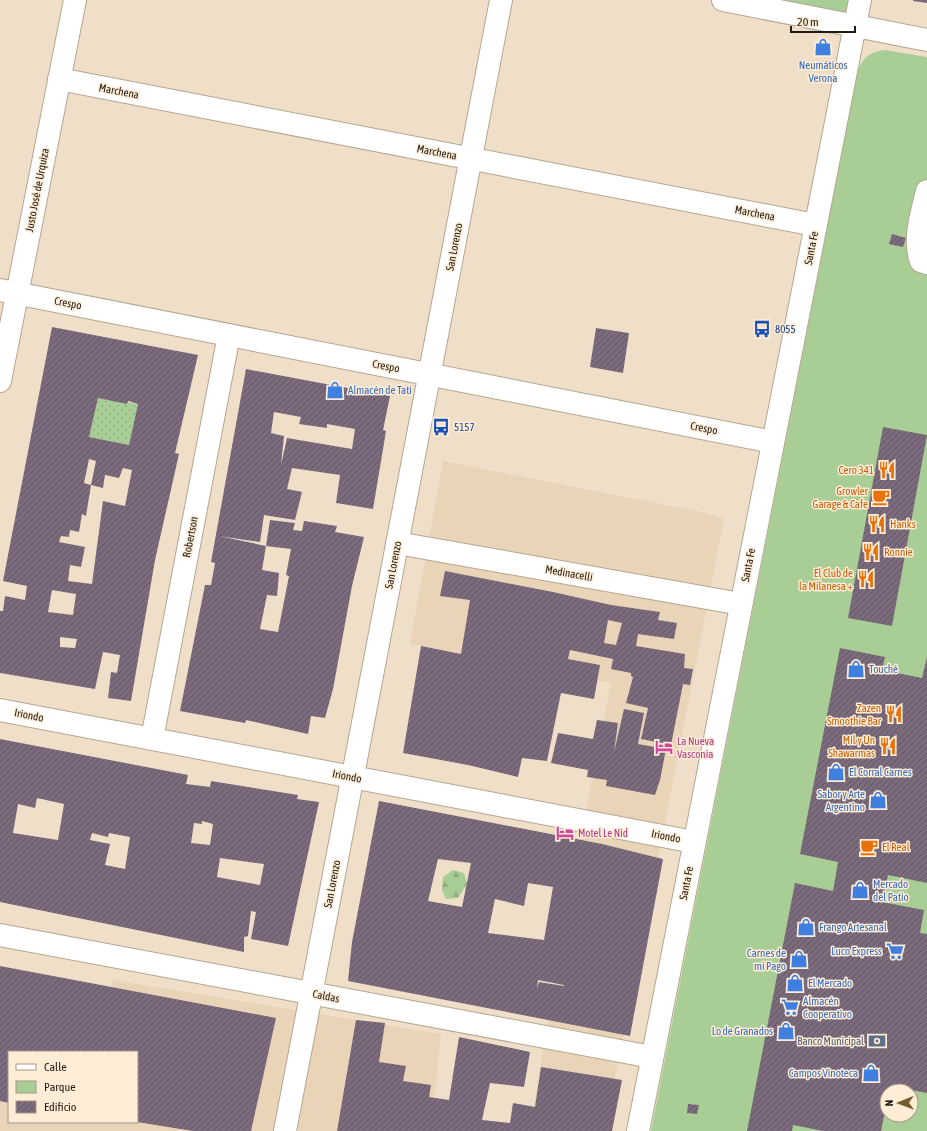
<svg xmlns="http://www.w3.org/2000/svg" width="927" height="1131" font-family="'Asap Condensed',sans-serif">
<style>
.built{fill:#e9d4b8;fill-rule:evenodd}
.grass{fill:url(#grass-dots)}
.forest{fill:url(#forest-firs)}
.green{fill:#a8ce95;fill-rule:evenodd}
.building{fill:url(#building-hatch);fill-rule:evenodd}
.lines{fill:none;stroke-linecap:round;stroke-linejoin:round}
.minor-casing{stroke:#b6a691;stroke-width:24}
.major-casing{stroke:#b6a691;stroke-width:24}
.minor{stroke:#fff;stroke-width:22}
.major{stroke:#fff;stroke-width:22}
.labels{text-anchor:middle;stroke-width:3;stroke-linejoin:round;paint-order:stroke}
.shop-label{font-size:11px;fill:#366cbe;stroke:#fdecd6;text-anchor:start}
.street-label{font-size:11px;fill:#201a12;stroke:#fdecd6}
.transit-label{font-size:11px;fill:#164399;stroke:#fdecd6;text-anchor:start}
.food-label{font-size:11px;fill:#c56008;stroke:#fdecd6;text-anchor:end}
.hotel-label{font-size:11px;fill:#b23c85;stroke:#fdecd6;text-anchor:start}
.service-label{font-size:11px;fill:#4e5e75;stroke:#fdecd6;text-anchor:end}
</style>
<defs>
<pattern id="grass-dots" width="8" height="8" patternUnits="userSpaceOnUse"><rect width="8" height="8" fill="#a8ce95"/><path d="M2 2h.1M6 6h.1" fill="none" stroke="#90b07f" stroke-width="1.8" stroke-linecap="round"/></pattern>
<pattern id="forest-firs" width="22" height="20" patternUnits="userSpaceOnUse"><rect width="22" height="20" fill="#a8ce95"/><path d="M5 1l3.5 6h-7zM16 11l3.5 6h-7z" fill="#90b07f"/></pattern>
<pattern id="building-hatch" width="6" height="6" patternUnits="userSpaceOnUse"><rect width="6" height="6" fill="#7b6b7d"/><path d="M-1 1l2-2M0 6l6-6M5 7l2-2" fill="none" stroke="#645765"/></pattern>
</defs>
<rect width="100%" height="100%" fill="#efdfc9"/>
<!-- built -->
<path class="built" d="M443,461L706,513L724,519L605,1131H0V1015L102,1036L113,980L441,1034L433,1110L530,1129L560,946L611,683L410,644ZM9,1052H137V1122H9Z"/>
<!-- grass -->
<path class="grass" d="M98,398L138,404L129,445L89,437Z"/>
<!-- forest -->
<path class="forest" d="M453,870L464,873L467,884L458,898L446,899L442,890L443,877Z"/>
<!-- green -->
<g class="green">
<path d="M723,0H860L854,26Z"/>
<path d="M885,50L927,57V1131H651L857,74C861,59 870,51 885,50ZM887,1091H911V1115H887Z"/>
</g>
<!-- building -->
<g class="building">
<path d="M913,0H927V3L913,1Z"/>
<path d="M892,234L906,238L903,247L889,244Z"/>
<path d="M52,327L198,355L175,453L179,454L155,560L131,701L108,698L111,672L117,673L120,655L103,652L95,689L0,673V611H3L5,596L25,600L27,586L3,581ZM98,398L127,404L128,401L138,404L129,445L89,437ZM89,459L96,461L91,485L103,488L105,475L119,478L123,468L132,470L125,506L103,501L92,584L68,581L70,565L81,567L85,547L59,542L61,536L69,537L70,530L79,532L82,514L86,516L91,485L84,483ZM52,590L76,594L73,615L48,612ZM60,637L77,639L75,648L60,647Z"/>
<path d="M596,328L629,333L623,373L590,367Z"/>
<path d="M246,369L390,396L383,430L386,431L373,509L336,503L340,475L292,468L287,489L302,492L295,520L264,515L260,542L219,536L266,546L262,570L279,573L277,596L267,595L260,629L278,632L289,576L286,575L291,549L266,546L270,520L295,523L293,530L302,531L304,521L337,526L335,532L364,537L352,586L333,689L325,718L311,716L308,734L246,720L245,723L180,711L205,585H211L215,563L211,562ZM274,412L301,417L299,424L327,428V424L355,429L352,449L287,438L281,465L284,436L271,433Z"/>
<path d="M883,427L927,435L892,626L848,618Z"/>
<path d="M445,571L553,592L611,605L660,612L658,620L677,623L674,639L638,634L636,646L685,654L684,668L693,669L690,685L683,684L671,745L641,739L648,708L626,703L633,677L631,676V673L611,669L613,659L570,650L568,659L600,665L594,699L561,693L547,761L522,758L518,777L468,765L403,753L421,646L461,654L470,600L440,596ZM608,620L622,623L616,645L604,643Z"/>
<path d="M840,648L885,657L882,670L922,678L927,657V883L888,875L882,902L924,910L920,933L927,934V1093L890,1086L889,1091H887V1101L881,1131H823L793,1125L792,1131H747L795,883L833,891L838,862L800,854Z"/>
<path d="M624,709L644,713L638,744L666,749L660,780L655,795L606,786L607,780L587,777L588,770L551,763L558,733L593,739L597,720L618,723L614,752Z"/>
<path d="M0,739L188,775L186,784L210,787L211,781L298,795L297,799L319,802L288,946L251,939L256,912L251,911L248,936L244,937V952L0,902ZM37,798L64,804L58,840L13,833L18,804L35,808ZM202,821L213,824L210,845L191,843L194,823L202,824ZM92,833L108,837L109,833L130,837L125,869L105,865L110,844L90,840ZM220,858L264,864L260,885L217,877Z"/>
<path d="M379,801L602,844L663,859L630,1036L348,981L352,942ZM438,859L471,863L462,907L428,901ZM528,883L553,887L544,940L488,933L495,899L524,906ZM538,980L564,985V986L539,982L537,989Z"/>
<path d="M0,966L276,1018L251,1131H193L137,1122V1052H9V1103L0,1101Z"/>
<path d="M356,1020L385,1023L379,1062L406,1066L403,1081L431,1085L429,1097L449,1100L459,1037L530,1052L524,1087L490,1083L482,1120L510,1123L513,1103L535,1107L541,1067L622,1080L612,1131H337Z"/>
<path d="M688,1104L699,1105L697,1114L687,1113Z"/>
</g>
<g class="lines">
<!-- minor casing -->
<g class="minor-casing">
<g id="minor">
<path d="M723,0L927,40"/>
<path d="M59,79L815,225"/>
<path d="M927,191C922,213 913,239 921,261L927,263"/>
<path d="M0,290L773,442"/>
<path d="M0,381L75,0"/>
<path d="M397,543L741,604"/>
<path d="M0,710L694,842"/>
<path d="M152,739L229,335"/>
<path d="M0,935L652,1057"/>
<path d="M285,1131L501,0"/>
</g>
</g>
<!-- major casing -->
<g class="major-casing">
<path id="major" d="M638,1131L860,0"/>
</g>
<!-- minor -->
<use href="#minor" class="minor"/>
<!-- major -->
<use href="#major" class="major"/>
</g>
<!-- icons -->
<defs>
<g id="shop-bare" transform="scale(1.38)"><path d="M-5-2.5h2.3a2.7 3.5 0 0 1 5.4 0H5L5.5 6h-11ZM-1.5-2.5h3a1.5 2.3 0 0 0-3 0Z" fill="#3f7fe0" stroke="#fdecd6" stroke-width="2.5" paint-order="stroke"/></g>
<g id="bus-bare" transform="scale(1.38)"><path d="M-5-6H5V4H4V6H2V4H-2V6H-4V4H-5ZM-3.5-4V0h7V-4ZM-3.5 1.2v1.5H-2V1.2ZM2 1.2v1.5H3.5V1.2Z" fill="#1a4fb4" stroke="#fdecd6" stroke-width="2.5" paint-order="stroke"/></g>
<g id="restaurant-bare" transform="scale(1.38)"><path d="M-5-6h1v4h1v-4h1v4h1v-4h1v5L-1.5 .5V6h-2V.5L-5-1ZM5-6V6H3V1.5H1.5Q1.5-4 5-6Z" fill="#e8710a" stroke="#fdecd6" stroke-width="2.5" paint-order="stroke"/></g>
<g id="cafe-bare" transform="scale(1.38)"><path d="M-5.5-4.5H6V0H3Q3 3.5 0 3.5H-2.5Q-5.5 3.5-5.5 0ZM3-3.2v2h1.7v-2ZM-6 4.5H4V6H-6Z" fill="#e8710a" stroke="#fdecd6" stroke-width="2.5" paint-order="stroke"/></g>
<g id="hotel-bare" transform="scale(1.38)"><path d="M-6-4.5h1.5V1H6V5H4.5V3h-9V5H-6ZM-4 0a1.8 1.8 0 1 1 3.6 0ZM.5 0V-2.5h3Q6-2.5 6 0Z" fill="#d1479c" stroke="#fdecd6" stroke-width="2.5" paint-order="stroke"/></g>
<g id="supermarket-bare" transform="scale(1.38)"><path d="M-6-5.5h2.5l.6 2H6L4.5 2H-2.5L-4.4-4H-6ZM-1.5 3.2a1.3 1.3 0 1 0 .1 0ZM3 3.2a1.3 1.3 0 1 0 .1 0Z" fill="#3f7fe0" stroke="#fdecd6" stroke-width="2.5" paint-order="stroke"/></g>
<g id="bank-bare" transform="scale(1.38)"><path d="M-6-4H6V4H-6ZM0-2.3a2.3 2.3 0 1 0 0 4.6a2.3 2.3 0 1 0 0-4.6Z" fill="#5c6f8a" stroke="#fdecd6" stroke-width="2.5" paint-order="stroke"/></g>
</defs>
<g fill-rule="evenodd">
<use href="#shop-bare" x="823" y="47"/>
<use href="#bus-bare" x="762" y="329"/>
<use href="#shop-bare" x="335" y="390"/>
<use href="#bus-bare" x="441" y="427"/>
<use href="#restaurant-bare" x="887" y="470"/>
<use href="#cafe-bare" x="881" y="497"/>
<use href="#restaurant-bare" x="877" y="524"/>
<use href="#restaurant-bare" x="871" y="552"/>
<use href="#restaurant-bare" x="866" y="579"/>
<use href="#shop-bare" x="856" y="669"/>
<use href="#restaurant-bare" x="894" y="714"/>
<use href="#restaurant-bare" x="888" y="746"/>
<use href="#hotel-bare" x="664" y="747"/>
<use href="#shop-bare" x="836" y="772"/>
<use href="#shop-bare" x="878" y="800"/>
<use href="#hotel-bare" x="565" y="833"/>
<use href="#cafe-bare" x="869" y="847"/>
<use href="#shop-bare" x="860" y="890"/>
<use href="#shop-bare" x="806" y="927"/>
<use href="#supermarket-bare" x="895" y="951"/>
<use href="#shop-bare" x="799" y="959"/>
<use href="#shop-bare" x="795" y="983"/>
<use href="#supermarket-bare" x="790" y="1007"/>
<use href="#shop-bare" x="786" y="1031"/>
<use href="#bank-bare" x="877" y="1041"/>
<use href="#shop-bare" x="871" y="1073"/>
</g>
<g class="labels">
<!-- shop labels -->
<g class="shop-label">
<text x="823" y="69" text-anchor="middle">Neumáticos<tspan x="823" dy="13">Verona</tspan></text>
<text x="348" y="394">Almacén de Tati</text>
<text x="869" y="673">Touché</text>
<text x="849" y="776">El Corral Carnes</text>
<text x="865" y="798" text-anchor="end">Sabor y Arte<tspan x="865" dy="13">Argentino</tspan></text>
<text x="873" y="888">Mercado<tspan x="873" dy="13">del Patio</tspan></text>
<text x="819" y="931">Frango Artesanal</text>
<text x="882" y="955" text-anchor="end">Luco Express</text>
<text x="786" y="957" text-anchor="end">Carnes de<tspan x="786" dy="13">mi Pago</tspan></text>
<text x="808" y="987">El Mercado</text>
<text x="803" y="1005">Almacén<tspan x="803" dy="13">Cooperativo</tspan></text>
<text x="773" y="1035" text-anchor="end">Lo de Granados</text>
<text x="858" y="1077" text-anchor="end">Campos Vinoteca</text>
</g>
<!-- street labels -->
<g class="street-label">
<text transform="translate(119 91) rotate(11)" y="4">Marchena</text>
<text transform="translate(437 152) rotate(11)" y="4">Marchena</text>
<text transform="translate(37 190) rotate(-79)" y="4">Justo José de Urquiza</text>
<text transform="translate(755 213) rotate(11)" y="4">Marchena</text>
<text transform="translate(454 247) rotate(-79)" y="4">San Lorenzo</text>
<text transform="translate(811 248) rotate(-79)" y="4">Santa Fe</text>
<text transform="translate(68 303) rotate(11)" y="4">Crespo</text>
<text transform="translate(386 366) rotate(11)" y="4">Crespo</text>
<text transform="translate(704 428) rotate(11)" y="4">Crespo</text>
<text transform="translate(190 537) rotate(-79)" y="4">Robertson</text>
<text transform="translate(393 565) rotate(-79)" y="4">San Lorenzo</text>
<text transform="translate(748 565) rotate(-79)" y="4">Santa Fe</text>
<text transform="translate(569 573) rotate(10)" y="4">Medinacelli</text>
<text transform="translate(29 715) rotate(11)" y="4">Iriondo</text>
<text transform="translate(347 776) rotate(11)" y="4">Iriondo</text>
<text transform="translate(666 836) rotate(11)" y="4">Iriondo</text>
<text transform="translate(686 883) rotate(-79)" y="4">Santa Fe</text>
<text transform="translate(332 884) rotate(-79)" y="4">San Lorenzo</text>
<text transform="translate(326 996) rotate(11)" y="4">Caldas</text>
</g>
<!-- transit labels -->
<g class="transit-label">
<text x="775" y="333">8055</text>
<text x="454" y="431">5157</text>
</g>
<!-- food labels -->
<g class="food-label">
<text x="874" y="474">Cero 341</text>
<text x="868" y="495">Growler<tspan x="868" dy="13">Garage &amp; Cafe</tspan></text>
<text x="890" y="528" text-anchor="start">Hanks</text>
<text x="884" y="556" text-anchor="start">Ronnie</text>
<text x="853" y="577">El Club de<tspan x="853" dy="13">la Milanesa +</tspan></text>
<text x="881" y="712">Zazen<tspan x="881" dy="13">Smoothie Bar</tspan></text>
<text x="875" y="744">Mil y Un<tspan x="875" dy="13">Shawarmas</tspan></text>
<text x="882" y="851" text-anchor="start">El Real</text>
</g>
<!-- hotel labels -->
<g class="hotel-label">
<text x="677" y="745">La Nueva<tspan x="677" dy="13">Vasconia</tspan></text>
<text x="578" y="837">Motel Le Nid</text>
</g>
<!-- service labels -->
<g class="service-label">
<text x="864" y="1045">Banco Municipal</text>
</g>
</g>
<!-- legend -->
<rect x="8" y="1051" width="130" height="72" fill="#fdecd6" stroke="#a59888"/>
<rect x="16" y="1064" width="20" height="6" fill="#ffffff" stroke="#a59888"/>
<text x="44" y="1071" font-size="12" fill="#201a12">Calle</text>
<rect x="16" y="1081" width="20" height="12" fill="#a8ce95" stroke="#a59888"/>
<text x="44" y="1091" font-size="12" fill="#201a12">Parque</text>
<rect x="16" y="1101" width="20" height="12" fill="url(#building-hatch)" stroke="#a59888"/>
<text x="44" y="1111" font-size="12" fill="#201a12">Edificio</text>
<!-- north arrow -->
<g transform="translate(899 1103) rotate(269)"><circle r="19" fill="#fdecd6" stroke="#a59888"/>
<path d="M0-3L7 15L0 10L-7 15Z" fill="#745c2d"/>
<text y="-6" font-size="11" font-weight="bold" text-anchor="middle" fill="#201a12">N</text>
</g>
<!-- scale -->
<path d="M791 26v6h64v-6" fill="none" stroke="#201a12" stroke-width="2"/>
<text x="797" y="26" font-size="12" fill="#201a12" stroke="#fdecd6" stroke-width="3" paint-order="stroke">20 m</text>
</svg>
